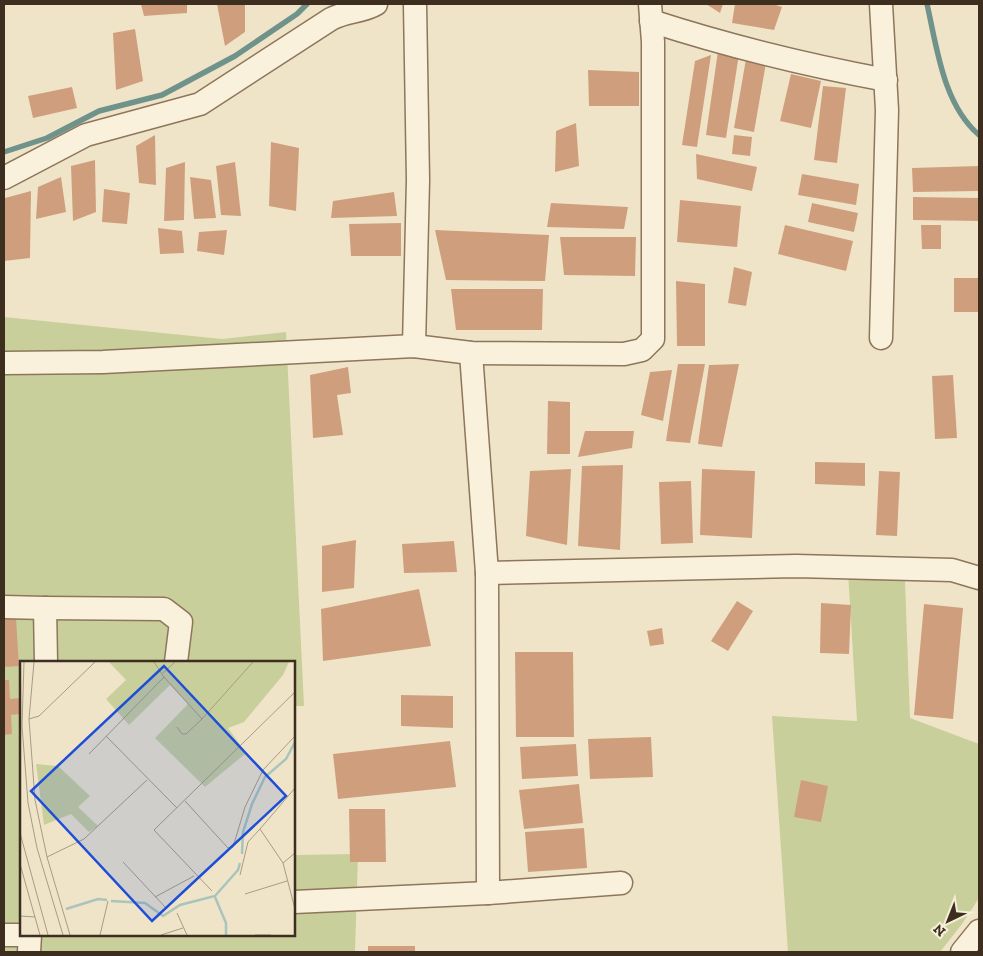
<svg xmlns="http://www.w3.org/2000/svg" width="983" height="956" font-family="'Zilla Slab',serif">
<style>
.green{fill:#c9cf9b}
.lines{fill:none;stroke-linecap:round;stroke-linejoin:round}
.stream{stroke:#6f938a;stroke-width:5.5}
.building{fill:#cf9f7d}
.minor-casing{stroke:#8d765c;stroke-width:25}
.minor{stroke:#faf1dc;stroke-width:22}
.inset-river{fill:none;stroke:#a9c4bc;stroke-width:2.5}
.inset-road{fill:none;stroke:#a89b85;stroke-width:1}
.view{fill:#1d4ed8;fill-opacity:0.15;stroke:#1d4ed8;stroke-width:2.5}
.inset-edge{fill:none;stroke:#3d2e20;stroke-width:2.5}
</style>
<rect width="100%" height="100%" fill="#f0e4c8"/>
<!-- green -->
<g class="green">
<path d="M4,317L222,339L286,332L304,706H294V662H21V935H294V855L358,854L355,952H4Z"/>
<path d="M848,572L905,581L910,718L979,744V898L962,924L940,952H788L772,716L857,721Z"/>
</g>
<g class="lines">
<!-- stream -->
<g class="stream">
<path d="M927,4C937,48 943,104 979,135"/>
<path d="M4,152L47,138L99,111L162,95L235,56L297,14L307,4"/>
</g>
</g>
<!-- building -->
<g class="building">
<path d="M141,4H187V13L144,16Z"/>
<path d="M217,4H245V32L225,46Z"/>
<path d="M706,4H723L720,13Z"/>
<path d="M735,4H773L782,7L774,30L732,23Z"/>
<path d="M135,29L143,81L116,90L113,33Z"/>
<path d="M718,51L739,54L726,138L706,135Z"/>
<path d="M711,55L697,147L682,145L695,61Z"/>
<path d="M746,59L766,63L754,132L734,128Z"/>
<path d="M588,70L639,72V106H589Z"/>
<path d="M791,74L821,81L811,128L780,121Z"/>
<path d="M823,86L846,88L837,163L814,160Z"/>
<path d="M72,87L77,108L33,118L28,96Z"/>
<path d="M576,123L579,166L555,172L556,131Z"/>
<path d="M155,135L156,185L139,183L136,146Z"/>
<path d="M734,135L752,137L750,156L732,154Z"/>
<path d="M271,142L299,148L296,211L269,206Z"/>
<path d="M696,154L757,167L752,191L697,179Z"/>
<path d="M95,160L96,212L73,221L71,166Z"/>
<path d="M185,162L184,220L164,221L166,168Z"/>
<path d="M235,162L241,216L221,215L216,166Z"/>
<path d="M979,166V191L913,192L912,168Z"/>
<path d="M802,174L859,184L856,205L798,195Z"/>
<path d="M61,177L66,212L36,219L38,187Z"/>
<path d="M190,177L211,180L216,218L194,219Z"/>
<path d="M104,189L130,193L127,224L102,222Z"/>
<path d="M31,191L30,258L4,261L5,198Z"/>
<path d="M394,192L397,216L331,218L333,201Z"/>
<path d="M913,197L979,198V221L913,220Z"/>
<path d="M680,200L741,206L737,247L677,242Z"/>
<path d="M551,203L628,207L624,229L547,227Z"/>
<path d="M812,203L858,213L854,232L808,222Z"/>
<path d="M401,223V256H351L349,224Z"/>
<path d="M785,225L853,241L846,271L778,254Z"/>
<path d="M921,225H941V249H922Z"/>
<path d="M158,228L182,231L184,253L160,254Z"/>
<path d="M227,230L224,255L197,251L199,232Z"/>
<path d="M435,230L549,235L545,281L446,280Z"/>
<path d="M560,237H636L635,276L564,275Z"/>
<path d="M734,267L752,272L746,306L728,303Z"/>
<rect x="954" y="278" width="25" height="34"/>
<path d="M676,281L705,284V346H677Z"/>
<path d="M451,289H543L542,330H456Z"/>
<path d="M678,364H705L690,443L666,441Z"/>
<path d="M739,364L722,447L698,444L709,365Z"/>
<path d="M348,367L351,393L337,395L343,435L313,438L310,375Z"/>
<path d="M672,370L663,421L641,415L650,372Z"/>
<path d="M953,375L957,438L935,439L932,376Z"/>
<path d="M548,401L570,402V454H547Z"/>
<path d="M585,431H634L632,448L578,457Z"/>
<path d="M815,462L865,463V486L815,484Z"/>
<path d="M623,465L620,550L578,546L582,466Z"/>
<path d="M571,469L567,545L526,536L530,471Z"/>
<path d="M702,469L755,471L752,538L700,535Z"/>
<path d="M879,471L900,472L897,536L876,535Z"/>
<path d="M691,481L693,543L661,544L659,482Z"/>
<path d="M356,540L354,588L322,592V546Z"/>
<path d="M454,541L457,572L404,573L402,544Z"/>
<path d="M419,589L431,646L323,661L321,609Z"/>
<path d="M737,601L753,611L728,651L711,641Z"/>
<path d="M821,603L851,605L849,654L820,653Z"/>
<path d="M924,604L963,608L953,719L914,715Z"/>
<path d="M16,618L19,666L4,667V619Z"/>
<path d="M662,628L664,644L650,646L647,631Z"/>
<path d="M515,652H573L574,737H516Z"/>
<path d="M4,680H9L10,699L21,698V714L11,715L12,734L4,735Z"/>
<path d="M401,695L453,696V728L401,726Z"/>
<path d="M651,737L653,777L590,779L588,739Z"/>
<path d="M450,741L456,787L338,799L333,754Z"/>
<path d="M576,744L578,776L522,779L520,747Z"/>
<path d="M801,780L828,786L821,822L794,817Z"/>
<path d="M579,784L583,823L524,829L519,790Z"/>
<path d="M349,809H385L386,862H350Z"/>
<path d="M584,828L587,868L528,872L525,832Z"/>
<rect x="368" y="946" width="47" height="6"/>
</g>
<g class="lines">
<!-- minor casing -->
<g class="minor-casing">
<g id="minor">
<path d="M651,21C728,46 806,65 886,80"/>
<path d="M4,178L86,135L200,104L331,19C346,11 363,12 376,4"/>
<path d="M881,338L887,110L881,4"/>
<path d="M414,346L418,180L415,4"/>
<path d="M471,353L487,573L488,893"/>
<path d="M4,363L103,362L414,346L471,353L624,354L642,350L653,339V42L650,4"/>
<path d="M487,573L796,566L952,570L979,578"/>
<path d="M4,607L45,608L46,662"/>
<path d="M45,608L164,609L181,622L176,662"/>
<path d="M294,902L488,893L621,883"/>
<path d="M4,935H21"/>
<path d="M29,952L30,935"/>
<path d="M962,952L979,931"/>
</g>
</g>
<!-- minor -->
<use href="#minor" class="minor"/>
</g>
<!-- overview -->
<g transform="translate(20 661)">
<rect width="275" height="275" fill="#f0e4c8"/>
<path d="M89,1H269L263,14L224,61L208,67L226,92L185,126L135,77L168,43L150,24L109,64L86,38L106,19ZM16,103L38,105L70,135L58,146L78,165L69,171L51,153L24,164Z" fill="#c9cf9b"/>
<path class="inset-river" d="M222,193L223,171L232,143L245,116L266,98L275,81M195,236L206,262V274M91,240L125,242L143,255L160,244L195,235L218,209L220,202M46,248L78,238L87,239"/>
<path class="inset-road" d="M4,1L2,65L8,142L17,187L43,274M14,1L9,58L15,139L27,196L50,274M143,12L155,1M144,16L182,58L233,1M9,58L19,55L75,1M157,66L162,73H166L182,58M86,75L157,147M69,93L144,16L134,1M275,127L240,168L263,202L275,248M165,140L208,187L213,186L225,146L243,109L275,75M0,172L28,274M27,196L64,178L127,119M103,201L147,248M263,202L275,192M0,203L20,274M220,214L228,181L240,168M192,230L134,169L275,31M225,233L267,220M135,236L174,215M157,252L167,274M0,255L15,256M80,274L88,240M141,274L163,267M235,274H251"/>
<path class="view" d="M144,5L266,135L132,260L11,130Z"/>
<rect width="275" height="275" class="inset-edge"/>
</g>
<!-- border -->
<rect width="983" height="956" fill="none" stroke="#3d2e20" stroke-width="10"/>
<!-- north arrow -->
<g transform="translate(948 921) rotate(223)" stroke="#f7eed8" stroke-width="4" paint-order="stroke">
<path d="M0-4L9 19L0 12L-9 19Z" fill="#3d2e20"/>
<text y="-8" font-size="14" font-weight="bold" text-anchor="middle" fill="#3d2e20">N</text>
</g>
</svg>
